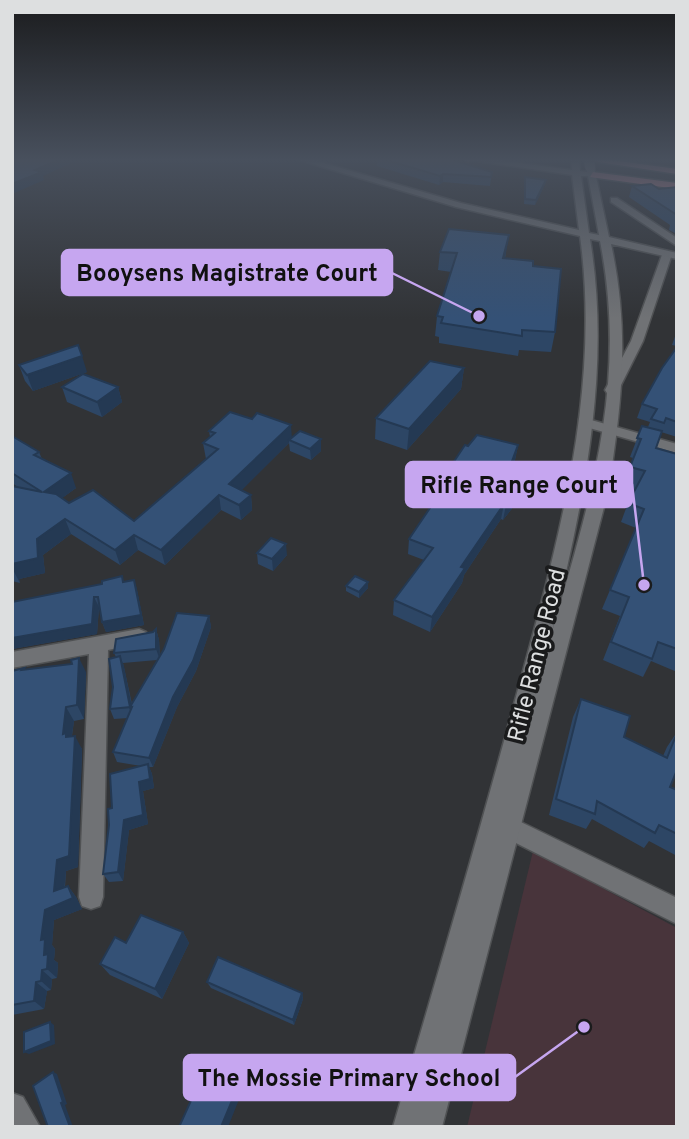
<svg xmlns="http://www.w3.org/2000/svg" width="689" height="1139" font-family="Overpass,sans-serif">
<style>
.education{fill:#48343b}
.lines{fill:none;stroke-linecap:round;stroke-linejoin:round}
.street-casing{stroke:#505254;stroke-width:3}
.secondary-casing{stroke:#505254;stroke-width:3}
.primary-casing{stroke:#505254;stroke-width:3}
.street{fill:#707275;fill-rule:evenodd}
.secondary{fill:#707275;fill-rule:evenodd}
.primary{fill:#c38392;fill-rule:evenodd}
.secondary-bridge-casing{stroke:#505254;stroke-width:11;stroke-linecap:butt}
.secondary-bridge{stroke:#707275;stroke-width:10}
.wall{fill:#2d4665;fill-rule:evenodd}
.shaded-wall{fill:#243953}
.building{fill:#345176;stroke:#243953;stroke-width:2}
.labels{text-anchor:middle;stroke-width:7;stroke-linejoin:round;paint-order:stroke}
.street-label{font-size:23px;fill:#dddfe0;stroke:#1a1b1c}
.leader{fill:none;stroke:#c6a6f0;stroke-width:2.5}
.callout-dot{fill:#c6a6f0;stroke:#1a1b1c;stroke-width:2.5}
.callout{fill:#c6a6f0;stroke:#c6a6f0;stroke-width:2.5}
.callout-label{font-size:24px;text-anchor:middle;font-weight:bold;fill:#111}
</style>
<rect width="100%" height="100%" fill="#313336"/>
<!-- education -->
<path class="education" d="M533,851L677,928V1127H467Z"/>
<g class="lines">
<!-- street casing -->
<g class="street-casing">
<g id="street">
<path d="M611,198H617L677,238V246L611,202Z"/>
<path d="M663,252L672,254L643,341L617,393H607L605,390L631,341Z"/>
<path d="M584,418L677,444V453L579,425V419Z"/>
<path d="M139,629L146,632L149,637L146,642L108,650L103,897L100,906L91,909L82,906L79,897L89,654L12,668V652Z"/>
<path d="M498,811L677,898V924L490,830L486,822L490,814Z"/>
<path d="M12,1093L23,1097L40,1127H12Z"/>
</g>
</g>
<!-- secondary casing -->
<g class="secondary-casing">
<path id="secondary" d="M296,159H310L461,203L579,230L572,175L463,159H490L572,170L571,159H579L580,171L587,172V165L594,167L609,237L677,253V259L611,244C630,331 622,404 608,492L442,1127H393C434,986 476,846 514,704C555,553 602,395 580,236L456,207ZM581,176H588L599,235L589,233ZM590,239L600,241C628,382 591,497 552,632C583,503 612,371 590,239Z"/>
</g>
<!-- primary casing -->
<g class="primary-casing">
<g id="primary">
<path d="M463,159H472V160L468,162Z"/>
<path d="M579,159H604L677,169V174Z"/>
<path d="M593,172L677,183V189L590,177Z"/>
</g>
</g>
<!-- street -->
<use href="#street" class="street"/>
<!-- secondary -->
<use href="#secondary" class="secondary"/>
<!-- primary -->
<use href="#primary" class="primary"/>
<!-- secondary-bridge casing -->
<g class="secondary-bridge-casing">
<path id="secondary-bridge" d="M589,159L590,167"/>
</g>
<!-- secondary-bridge -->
<use href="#secondary-bridge" class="secondary-bridge"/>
</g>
<!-- wall -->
<g class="wall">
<path d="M377,159H450L492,172L490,186L443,182L439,185L377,166Z"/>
<path d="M525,177L546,180L545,184L535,205L524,204Z"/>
<path d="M632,186L659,189L677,187V234L669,230L670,225L629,197Z"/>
<path d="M440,252L506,253L505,258L533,266L555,332L551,352L519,350L518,356L439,343V337L435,336L437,316L451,272L438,270Z"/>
<path d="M677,331V346L672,345Z"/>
<path d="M677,347V437L661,432L656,448L677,454V672L651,661L643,677L603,660L620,616L602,609L636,528L621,522L628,503L635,490L623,486L633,458L630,457L642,426L648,427L650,422L637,418L642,404Z"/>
<path d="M19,365L87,372L33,391L25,381Z"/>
<path d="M464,368L461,389L407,450L375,439L376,418Z"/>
<path d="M62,387H118L122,402L102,417L67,402Z"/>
<path d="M209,431L321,439V451L311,460L290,451L289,443L241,490L251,495L252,510L241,520L221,510L165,565L138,550L120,565L71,534L43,555L45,573L19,579L20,583L12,581V486L18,487L12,483V436L39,452L42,459L76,488L62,498L69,503L134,521L206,459L203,443L210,437Z"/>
<path d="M518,445L515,460L510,473L524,493L503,520L501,519L464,575L462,583L430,632L393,615L394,600L424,560L408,554L409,539L450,479L451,466L468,446Z"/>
<path d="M257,553L287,555L273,571L258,564Z"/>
<path d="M134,580L137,590L144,625L106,632L102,622L100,607H99L97,634L12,649V602Z"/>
<path d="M368,582V588L359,598L346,591V586Z"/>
<path d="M209,616L211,627L196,671L177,707L153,767H149L152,774L154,788L143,791L148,824L129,830L123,881L109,882L103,874L112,808L141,766L117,762L113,752L128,718L114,719L110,709L113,687L116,657L114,653L153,632L156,629L159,640L160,656ZM157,660L132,704L123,663Z"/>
<path d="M24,668L25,670L86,672L84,719L74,721L72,736L82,749L78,867L66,871L65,887L68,886L76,897L82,909L54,920L52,945L55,949L54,960L58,963L57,978L52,979L51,990L47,991L44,1009L12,1015V671Z"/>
<path d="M581,699L624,737L663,756L667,747L677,732V779L674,778L670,787L677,790V856L649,841L644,848L592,819L586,829L549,815L573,717Z"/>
<path d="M183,932L189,943L162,999L110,975L100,964L126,943Z"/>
<path d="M207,982L302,993L303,999L294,1025L211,988Z"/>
</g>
<!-- shaded-wall -->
<g class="shaded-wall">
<path d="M60,159H80L43,176L44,180L12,194V184L35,170Z"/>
<path d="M443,174V182L439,185L440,176Z"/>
<path d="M546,180L545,184L535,205L536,200Z"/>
<path d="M509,235L506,253L500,277L503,258Z"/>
<path d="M82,356L87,372L33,391L27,375Z"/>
<path d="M464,368L461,389L407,450L409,429Z"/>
<path d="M118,387L122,402L102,417L97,402Z"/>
<path d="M291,425L292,440H289V443L232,500L229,484Z"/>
<path d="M321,439V451L311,460L310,449Z"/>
<path d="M518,445L515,460L505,487L508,472Z"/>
<path d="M71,473L76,488L50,507L44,492Z"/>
<path d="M527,478L524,493L503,520L506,505Z"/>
<path d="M219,495L221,510L165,565L161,550Z"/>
<path d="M251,495L252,510L241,520L239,505Z"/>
<path d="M504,504L501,519L464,575L462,583L430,632L432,617L461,567Z"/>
<path d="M65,519L71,534L43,555L45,573L19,579L20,583L12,568V564L37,539Z"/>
<path d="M134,535L138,550L120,565L115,550Z"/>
<path d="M286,544L287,555L273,571L272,559Z"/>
<path d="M134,580L137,590L144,625L106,632L102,622Z"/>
<path d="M368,582V588L359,598V592Z"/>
<path d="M94,597L99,607L97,634L12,649V638Z"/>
<path d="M209,616L211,627L196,671L177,707L153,767L149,758L173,697Z"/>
<path d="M156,629L159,640L160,660L156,649Z"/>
<path d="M120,656L124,666L132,707H130Z"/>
<path d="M79,658L86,672L84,719L77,705Z"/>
<path d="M66,707L74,721L71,741L63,734Z"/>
<path d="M75,736L82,749L78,867L66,871L63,902L54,891L57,860Z"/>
<path d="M148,764L152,774L154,788L143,791L148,824L129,830L123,881L118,872L124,820L139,782Z"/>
<path d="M68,886L76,897L82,909L54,920L52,945L55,949L54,960L58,963L57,978L47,969L41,940L45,910Z"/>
<path d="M183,932L189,943L162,999L155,989Z"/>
<path d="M42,970L52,979L51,990L41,981Z"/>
<path d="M36,982L47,991L44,1009L34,1001Z"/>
<path d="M302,993L303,999L294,1025L293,1020Z"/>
<path d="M50,1022L54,1025L55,1044L29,1054L24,1052Z"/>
<path d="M53,1072L57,1074L67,1104L65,1105L73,1127H70L61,1103Z"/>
<path d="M236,1091L240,1097L228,1127H221Z"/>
</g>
<!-- building -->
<g class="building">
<path d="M17,159H60L35,170L42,172L12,184V161Z"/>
<path d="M383,159H450L492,172L491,177L443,174L440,176Z"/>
<path d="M525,177L546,180L536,200L525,199Z"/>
<path d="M651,184L659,189L677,187V215L632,186Z"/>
<path d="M449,229L509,235L503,258L533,261V266L561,269L555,332L522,330V336L441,323L443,317L437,316L457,253L440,252Z"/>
<path d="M78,345L82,356L27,375L19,365Z"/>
<path d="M677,347V422L666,418L664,423L651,419L657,409L642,404L662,368Z"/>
<path d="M430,361L464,368L409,429L376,418Z"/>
<path d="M83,374L118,387L97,402L62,387Z"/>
<path d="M230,412L252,419L257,413L291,425L229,484L251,495L239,505L219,495L161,550L134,535L115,550L65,519L37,539L38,558L12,564V486L42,492L12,473V436L39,452L34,455L71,473L44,492L56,494L69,503L93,490L134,521L218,449L203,443L215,433L209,431Z"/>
<path d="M642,426L662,431L656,448L677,454V649L658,642L652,659L611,642L629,597L610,590L644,509L628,503L645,471L630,467L641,439L637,438Z"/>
<path d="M300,431L321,439L310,449L289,440Z"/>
<path d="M477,435L518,445L508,472L527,478L506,505L504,504L461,567L465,568L432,617L394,600L433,548L409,539L457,468L451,466L465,445L468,446Z"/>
<path d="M271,538L286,544L272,559L257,553Z"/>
<path d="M122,576L123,582L134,580L141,615L102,622L98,597H94L92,624L12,638V602L102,584V581Z"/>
<path d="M355,576L368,582L359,592L346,586Z"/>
<path d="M177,613L209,616L193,661L173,697L149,758L113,752L132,707L110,709L113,687L109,659L120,656L130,707L164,649Z"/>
<path d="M156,629V649L114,653L116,639L153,632Z"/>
<path d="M79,658L77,705L66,707L63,734L66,733V737L75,736L69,856L57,860L54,891L68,886L73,898L45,910L41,940L45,939L44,955L48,954L47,969L42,970L41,981L36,982L34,1001L12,1005V671L24,668L22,670L72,664L71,660Z"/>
<path d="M581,699L630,716L624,737L667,758L677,733V770L670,787L677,790V834L659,825L655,833L597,801L595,814L556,799Z"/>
<path d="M148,764L150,779L139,782L143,815L124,820L118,872L103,874L109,825L108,809L112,808L110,774Z"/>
<path d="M141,915L183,932L155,989L100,964L115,937L126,943Z"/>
<path d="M218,957L302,993L293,1020L207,982Z"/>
<path d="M50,1022L51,1041L24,1052V1032Z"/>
<path d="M53,1072L63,1102L61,1103L70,1127H48L33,1086Z"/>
<path d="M203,1074L236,1091L221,1127H179Z"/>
</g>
<!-- sky -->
<linearGradient id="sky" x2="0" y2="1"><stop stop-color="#1b1c1e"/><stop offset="0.5" stop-color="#48505d"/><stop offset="1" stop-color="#48505d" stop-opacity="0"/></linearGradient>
<rect width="689" height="319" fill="url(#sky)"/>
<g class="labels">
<!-- street labels -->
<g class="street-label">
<text transform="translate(536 655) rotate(-76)" y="8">Rifle Range Road</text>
</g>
</g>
<!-- callouts -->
<path class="leader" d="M479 316L392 273M644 585L632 484M584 1027L515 1077"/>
<g class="callout-dot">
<circle cx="479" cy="316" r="7"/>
<circle cx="644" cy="585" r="7"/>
<circle cx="584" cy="1027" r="7"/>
</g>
<g class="callout">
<rect x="62" y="250" width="330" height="45" rx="7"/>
<rect x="406" y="462" width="226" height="45" rx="7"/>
<rect x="184" y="1055" width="331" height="45" rx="7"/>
</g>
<g class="callout-label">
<text x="227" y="281">Booysens Magistrate Court</text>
<text x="519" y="493">Rifle Range Court</text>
<text x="349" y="1086">The Mossie Primary School</text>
</g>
<!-- border -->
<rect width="689" height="1139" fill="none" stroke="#dddfe0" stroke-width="28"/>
</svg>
